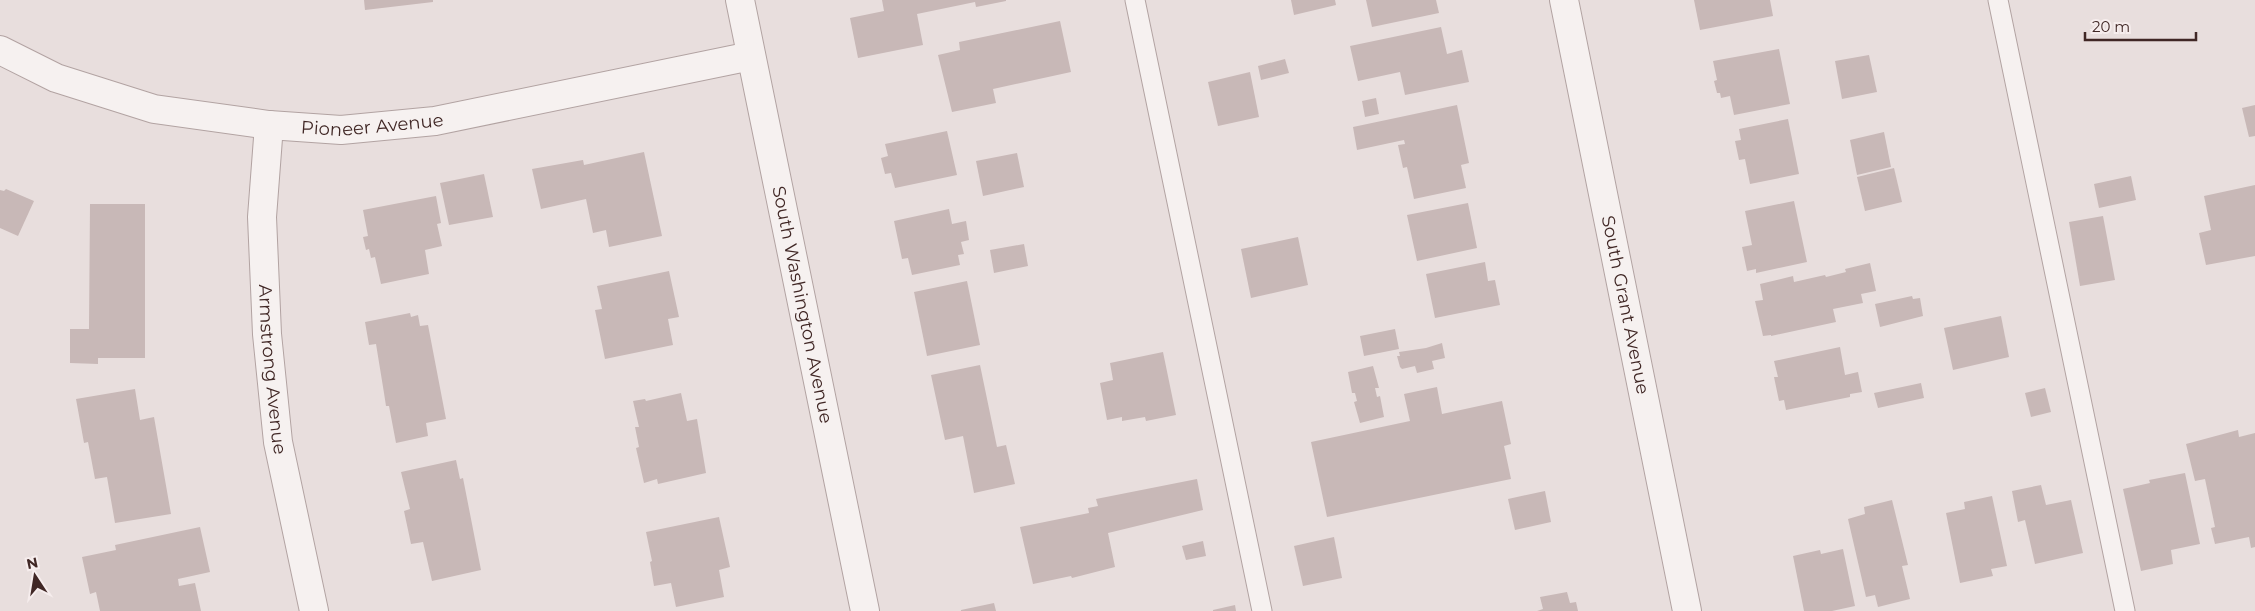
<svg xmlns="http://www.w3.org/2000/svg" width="2255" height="611" font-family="Montserrat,sans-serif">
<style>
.building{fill:#c8b8b7}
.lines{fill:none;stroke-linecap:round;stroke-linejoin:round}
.service-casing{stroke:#b2a3a2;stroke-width:21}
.minor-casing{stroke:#b2a3a2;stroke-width:30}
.service{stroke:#f6f1f0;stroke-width:19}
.minor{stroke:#f6f1f0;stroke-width:28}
.labels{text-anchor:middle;stroke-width:4.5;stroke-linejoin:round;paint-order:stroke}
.street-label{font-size:18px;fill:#402725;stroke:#f6eded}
</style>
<rect width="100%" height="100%" fill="#e8dedd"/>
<!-- building -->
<g class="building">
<path d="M364,0H433V2L365,10Z"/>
<path d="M882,0H1006V1L976,7L975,2L917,14L923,45L858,58L850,18L884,11Z"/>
<path d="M1291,0H1335L1336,5L1294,15Z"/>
<path d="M1366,0H1436L1439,13L1372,27Z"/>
<path d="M1694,0H1770L1773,16L1700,30Z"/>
<path d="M1060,21L1071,72L993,89L996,103L952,112L938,55L960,50L959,42Z"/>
<path d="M1441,27L1447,54L1462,50L1469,82L1405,95L1400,72L1358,81L1350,46Z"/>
<path d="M1779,49L1790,104L1734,115L1730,96L1721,98L1720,93H1717L1714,81L1717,80L1713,61Z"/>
<path d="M1869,55L1877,92L1842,99L1835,61Z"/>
<path d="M1285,59L1289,73L1261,80L1258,66Z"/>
<path d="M1250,72L1259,117L1218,126L1208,82Z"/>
<path d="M1376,98L1379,114L1365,117L1362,101Z"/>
<path d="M1457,105L1469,163L1461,165L1466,188L1414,199L1407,167L1403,168L1398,145L1405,144L1404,140L1357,150L1353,127Z"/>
<path d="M2255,105V136L2249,137L2242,108Z"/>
<path d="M1788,119L1799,174L1750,184L1745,159L1739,160L1735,141L1741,140L1739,129Z"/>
<path d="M947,131L957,175L895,188L891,173L885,174L881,158L888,156L885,144Z"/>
<path d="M1884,132L1891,167L1857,175L1850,140Z"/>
<path d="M644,152L662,236L609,247L606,230L593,233L586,199L541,209L532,169L583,160L584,165Z"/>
<path d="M1017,153L1024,187L983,196L976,161Z"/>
<path d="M1894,168L1902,202L1865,211L1857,177Z"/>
<path d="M484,174L493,217L449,225L440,183Z"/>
<path d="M2131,176L2136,200L2099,208L2094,184Z"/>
<path d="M2255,185V256L2206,265L2199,233L2211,230L2204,196Z"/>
<path d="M6,189L34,201L18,236L0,228V190L4,191Z"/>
<path d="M436,196L441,223L437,224L442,246L425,250L429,274L381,284L375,257L371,258L369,249L366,250L363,237L368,236L363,210Z"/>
<path d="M1794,201L1807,262L1756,273V269L1747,271L1742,247L1752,245L1745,211Z"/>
<path d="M1468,203L1477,248L1417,261L1407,215Z"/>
<path d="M90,204H145V358H98V364L70,363V329H89Z"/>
<path d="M949,209L952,224L966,221L969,240L961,242L964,254L958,255L960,265L912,275L908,258L902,259L894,221Z"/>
<path d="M2103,216L2115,280L2080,286L2069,222Z"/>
<path d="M1298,237L1308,285L1251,298L1241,249Z"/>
<path d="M1024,244L1028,266L994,273L990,250Z"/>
<path d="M1485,262L1488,281L1495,280L1500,305L1435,318L1426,274Z"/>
<path d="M1870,263L1876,291L1861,294L1863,303L1833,309L1836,322L1771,336V335L1763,336L1755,301L1763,300L1760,284L1793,276L1794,282L1825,275L1826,277L1846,272L1845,269Z"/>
<path d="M669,271L679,317L668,319L673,345L605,359L595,310L602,309L597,286Z"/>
<path d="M967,281L980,345L927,356L914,292Z"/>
<path d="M1912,296L1913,299L1920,298L1923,316L1880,327L1875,304Z"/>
<path d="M410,313L411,317L418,315L420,326L428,325L446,419L426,423L428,436L396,443L389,406H386L384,393L376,344L369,345L365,322Z"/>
<path d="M2001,316L2009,357L1953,370L1944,328Z"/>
<path d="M1395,329L1399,349L1364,356L1360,336Z"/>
<path d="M1442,343L1445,358L1432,361L1434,369L1417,373L1415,366L1402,369L1400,367L1397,356H1400L1399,352L1426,348Z"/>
<path d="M1840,347L1845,375L1858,372L1862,392L1850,394V397L1786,410L1784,400L1779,401L1774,377H1778L1774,361Z"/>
<path d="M1163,352L1176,415L1146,421L1145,417L1122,421V417L1107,420L1100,383L1113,380L1110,363Z"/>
<path d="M980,365L997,447L1006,445L1015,484L974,493L963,436L945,440L931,375Z"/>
<path d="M1373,366L1379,388H1375L1377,397L1380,396L1384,417L1360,423L1354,402L1357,401L1355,393H1352L1348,372Z"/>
<path d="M1921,383L1924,398L1878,408L1874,393Z"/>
<path d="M1437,387L1442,414L1502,401L1511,444L1504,446L1511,479L1327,517L1311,442L1410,421L1404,394Z"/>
<path d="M2045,388L2051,412L2031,417L2025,393Z"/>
<path d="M135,389L140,420L154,417L171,514L115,523L107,477L95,479L88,442L84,443L76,399Z"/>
<path d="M681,393L687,421L697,419L706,473L658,484L657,479L644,483L636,448L639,447L635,427H639L633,401L645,399L646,401Z"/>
<path d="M2238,430L2239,437L2255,433V547L2251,548L2249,537L2215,544L2211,528L2215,527L2205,479L2195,481L2186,444Z"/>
<path d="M456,460L460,479L463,478L481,570L432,581L423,542L411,544L404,511L410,509L401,472Z"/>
<path d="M2185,473L2200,544L2171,550L2173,564L2141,571L2123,489L2150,483L2149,480Z"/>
<path d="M1197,479L1203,510L1108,533L1115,567L1072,578L1071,576L1033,584L1020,527L1089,513L1088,508L1098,506L1096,499Z"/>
<path d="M2041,485L2046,505L2071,500L2083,553L2035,564L2025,520L2018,522L2012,491Z"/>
<path d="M1545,491L1551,522L1515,530L1508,499Z"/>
<path d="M1992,496L2007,566L1991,569L1993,576L1960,583L1946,513L1965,509L1964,502Z"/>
<path d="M1892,500L1908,565L1902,566L1910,599L1878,607L1875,595L1866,597L1848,519L1865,514L1864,507Z"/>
<path d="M719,517L730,567L719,570L724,597L676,607L671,583L654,586L650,562L652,561L646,532Z"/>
<path d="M200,527L210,572L178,579L179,586L195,583L201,611H100L96,592L90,594L82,557L116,550L115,545Z"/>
<path d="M1334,537L1342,578L1303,586L1294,546Z"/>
<path d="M1203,541L1206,556L1186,560L1182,546Z"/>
<path d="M1843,549L1855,606L1832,611H1804L1793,556L1820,550L1821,554Z"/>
<path d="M1567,592L1570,603L1576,602L1578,611H1537L1543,609L1540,597Z"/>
<path d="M994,603L996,611H961V610Z"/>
<path d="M1235,605L1236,611H1213V610Z"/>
</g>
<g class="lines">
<!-- service casing -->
<g class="service-casing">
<g id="service">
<path d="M1135,0L1262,611"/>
<path d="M1998,0L2125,611"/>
</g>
</g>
<!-- minor casing -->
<g class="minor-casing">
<g id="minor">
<path id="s1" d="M740,0L865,611"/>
<path id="s2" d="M1564,0L1687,611"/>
<path id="s3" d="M0,50L56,78L154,109L269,125L341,130L435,121L751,56"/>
<path id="s4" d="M269,125L262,217L267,334L278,442L314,611"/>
</g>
</g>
<!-- service -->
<use href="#service" class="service"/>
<!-- minor -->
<use href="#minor" class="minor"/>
</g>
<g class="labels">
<!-- street labels -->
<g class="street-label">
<text dy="6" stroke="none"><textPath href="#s3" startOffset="385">Pioneer Avenue</textPath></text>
<text dy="6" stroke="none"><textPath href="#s1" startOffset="311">South Washington Avenue</textPath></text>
<text dy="6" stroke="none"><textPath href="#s2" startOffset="311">South Grant Avenue</textPath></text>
<text dy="6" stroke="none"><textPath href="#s4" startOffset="245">Armstrong Avenue</textPath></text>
</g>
</g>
<!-- north arrow -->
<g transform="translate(35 576) rotate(348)" stroke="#f6eded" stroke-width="4" paint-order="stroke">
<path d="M0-4L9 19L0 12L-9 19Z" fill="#402725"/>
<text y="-8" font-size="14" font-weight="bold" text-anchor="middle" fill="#402725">N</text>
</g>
<!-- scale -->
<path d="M2085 32v8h111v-8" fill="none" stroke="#402725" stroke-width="2.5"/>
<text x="2092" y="32" font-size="15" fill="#402725" stroke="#f6eded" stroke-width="4" paint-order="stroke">20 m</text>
</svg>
